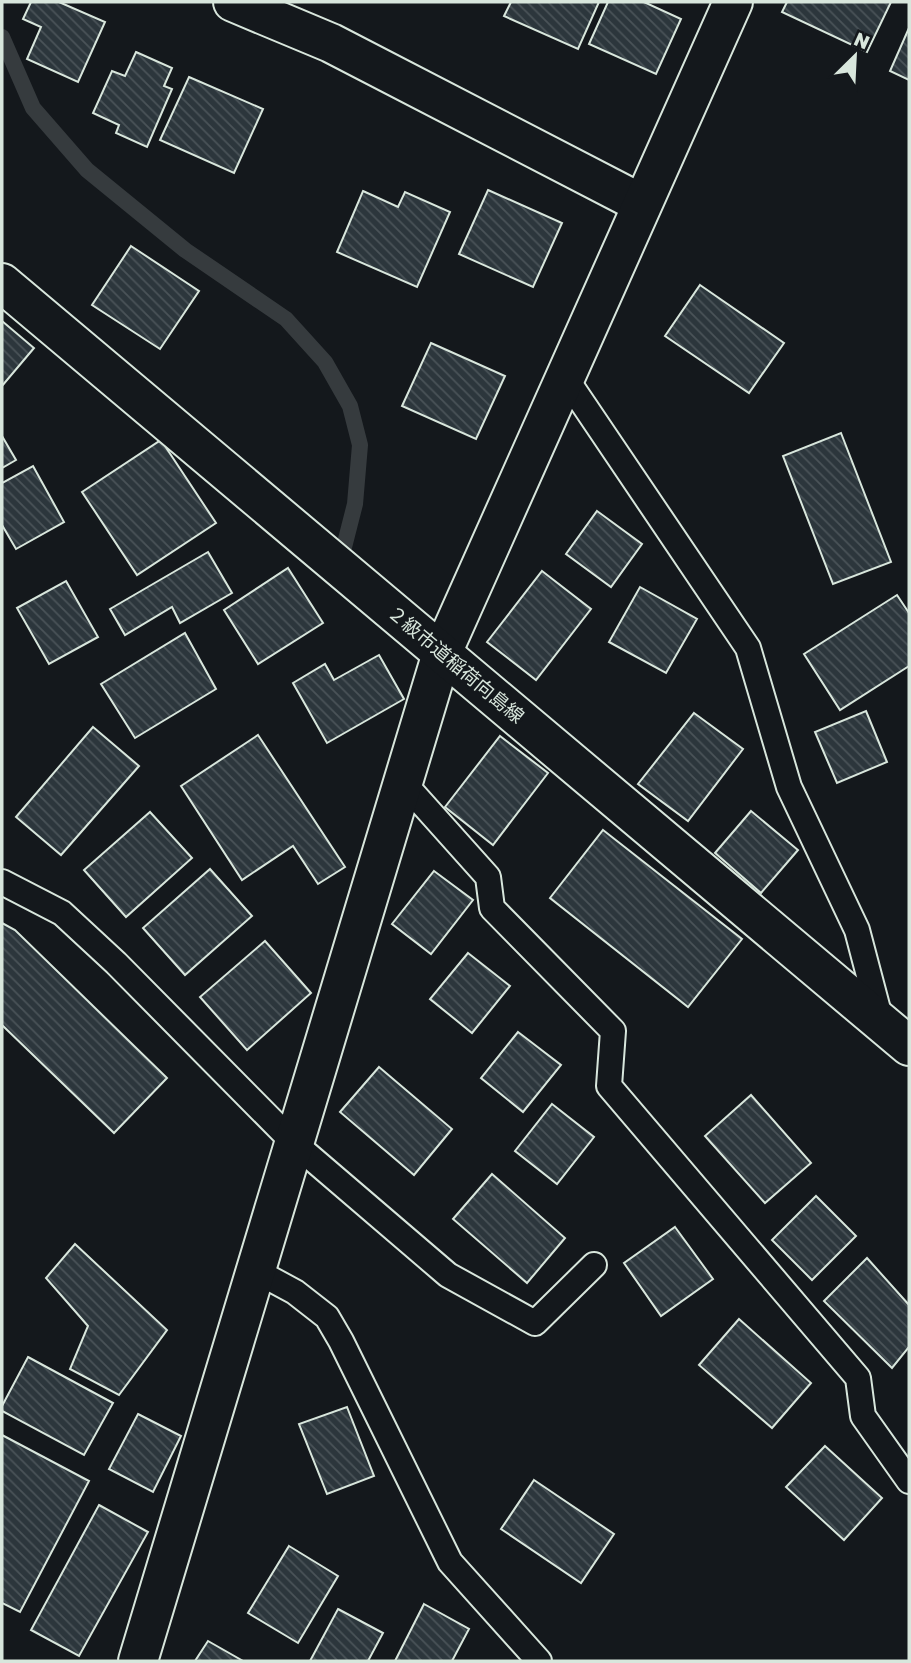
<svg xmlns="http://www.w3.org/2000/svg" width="911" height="1663" font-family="'Golos Text','Noto Sans JP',sans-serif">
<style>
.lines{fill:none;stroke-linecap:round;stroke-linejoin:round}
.stream{stroke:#363b3e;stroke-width:16}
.building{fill:url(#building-back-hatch);stroke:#d8e6dc;stroke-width:2}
.lane-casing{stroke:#d8e6dc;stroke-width:28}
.street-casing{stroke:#d8e6dc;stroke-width:42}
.secondary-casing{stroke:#d8e6dc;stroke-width:42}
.lane{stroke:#14181c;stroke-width:24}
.street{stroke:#14181c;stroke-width:38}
.secondary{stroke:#14181c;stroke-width:38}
.labels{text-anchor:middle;stroke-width:5;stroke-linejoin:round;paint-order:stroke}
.street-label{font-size:19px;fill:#d8e6dc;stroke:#14181c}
</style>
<defs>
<pattern id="building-back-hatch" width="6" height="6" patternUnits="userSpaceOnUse" patternTransform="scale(1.75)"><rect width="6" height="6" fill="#2c363c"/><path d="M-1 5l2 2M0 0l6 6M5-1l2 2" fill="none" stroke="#4a5358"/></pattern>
</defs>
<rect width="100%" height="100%" fill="#14181c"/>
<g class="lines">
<!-- stream -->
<path class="stream" d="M2,37L33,108L87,170L185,250L286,319L325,362L350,406L360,445L355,504L343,551"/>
</g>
<!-- building -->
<g class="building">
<path d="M31,2H59L105,22L78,82L27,59L41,27L23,19Z"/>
<path d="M511,2H599L578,49L504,16Z"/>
<path d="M608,2H644L681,19L656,74L589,44Z"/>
<path d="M787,2H891L867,52L782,12Z"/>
<path d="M909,28V80L890,71Z"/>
<path d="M136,52L172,68L164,86L172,89L147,147L116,133L119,125L93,113L112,71L125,76Z"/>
<path d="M189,77L263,109L234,173L160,140Z"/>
<path d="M488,190L562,223L533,287L459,254Z"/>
<path d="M363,191L398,207L405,192L450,212L417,287L337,252Z"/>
<path d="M131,246L199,291L160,349L92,305Z"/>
<path d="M700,285L784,343L749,393L665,336Z"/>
<path d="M2,321L34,348L2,386Z"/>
<path d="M431,343L505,376L476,439L402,406Z"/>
<path d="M841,433L891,562L833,584L783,456Z"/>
<path d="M2,436L16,460L2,468Z"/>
<path d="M161,440L216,523L137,575L82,492Z"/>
<path d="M33,466L64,522L16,549L2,525V483Z"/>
<path d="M597,511L642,544L611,587L566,554Z"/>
<path d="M208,552L232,593L180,623L172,607L125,635L110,609Z"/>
<path d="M288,568L323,623L258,664L224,610Z"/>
<path d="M542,571L591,609L536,680L487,642Z"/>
<path d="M66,581L98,637L49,664L17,608Z"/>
<path d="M640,587L697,619L666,673L609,642Z"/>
<path d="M897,595L909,613V666L840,710L804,654Z"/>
<path d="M185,633L216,689L135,738L101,684Z"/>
<path d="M379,655L404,699L327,743L293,683L325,664L334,680Z"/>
<path d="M866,711L887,762L837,783L815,732Z"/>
<path d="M694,713L743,749L688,821L638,784Z"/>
<path d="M93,727L139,766L61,855L16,817Z"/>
<path d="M258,735L345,867L318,884L293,846L242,880L181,786Z"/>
<path d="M500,736L548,773L493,845L445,807Z"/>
<path d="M751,811L798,850L761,893L715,853Z"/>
<path d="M150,812L192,858L126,917L84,870Z"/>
<path d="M603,830L742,939L688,1007L550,898Z"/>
<path d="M210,869L252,916L185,975L143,928Z"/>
<path d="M434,871L473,900L431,954L392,924Z"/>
<path d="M2,923L15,930L167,1078L114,1133L2,1025Z"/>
<path d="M265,941L311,993L247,1050L200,997Z"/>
<path d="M468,953L510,986L472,1033L430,999Z"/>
<path d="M518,1032L561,1065L523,1112L481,1078Z"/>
<path d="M379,1067L452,1129L414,1175L340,1112Z"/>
<path d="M751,1095L811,1163L765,1203L705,1136Z"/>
<path d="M552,1104L594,1137L557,1184L515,1151Z"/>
<path d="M492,1174L565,1238L527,1283L453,1219Z"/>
<path d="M816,1196L856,1236L812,1280L772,1240Z"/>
<path d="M675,1227L713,1279L661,1316L624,1263Z"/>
<path d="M75,1244L167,1330L119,1395L70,1369L88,1326L46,1278Z"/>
<path d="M867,1258L909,1305V1347L892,1368L824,1301Z"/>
<path d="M739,1319L811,1383L772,1428L699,1365Z"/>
<path d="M28,1357L113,1403L84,1455L2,1411V1406Z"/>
<path d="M347,1407L374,1476L327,1494L299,1424Z"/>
<path d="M138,1414L181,1436L153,1492L109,1469Z"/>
<path d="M2,1435L89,1481L20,1612L2,1603Z"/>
<path d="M825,1446L882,1498L844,1540L786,1487Z"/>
<path d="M534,1480L614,1534L581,1583L501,1529Z"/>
<path d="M99,1505L148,1532L79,1656L31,1630Z"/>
<path d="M289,1546L338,1576L298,1643L248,1613Z"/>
<path d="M424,1604L469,1629L452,1661H395Z"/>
<path d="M338,1609L383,1633L368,1661H310Z"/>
<path d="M208,1641L243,1661H195Z"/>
</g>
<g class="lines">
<!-- lane casing -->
<g class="lane-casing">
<g id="lane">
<path d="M565,377L748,648L789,787L857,930L881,1021"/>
<path d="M403,782L488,877L492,908L613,1031L609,1086L858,1378L863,1416L909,1481"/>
<path d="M2,882L62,913L116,963L294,1143L448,1275L535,1323L594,1265"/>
<path d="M256,1271L295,1292L327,1317L341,1341L450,1562L539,1661"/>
</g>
</g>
<!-- street casing -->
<g class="street-casing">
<g id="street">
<path d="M233,2L331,43L642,204"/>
<path d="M138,1661L442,653L733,2"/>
</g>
</g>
<!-- secondary casing -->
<g class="secondary-casing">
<path id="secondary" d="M2,283L909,1046"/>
</g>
<!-- lane -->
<use href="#lane" class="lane"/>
<!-- street -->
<use href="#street" class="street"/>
<!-- secondary -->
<use href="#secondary" class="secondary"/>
</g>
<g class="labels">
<!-- street labels -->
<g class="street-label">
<text transform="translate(456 664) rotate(40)" y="7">２級市道稲荷向島線</text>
</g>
</g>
<!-- border -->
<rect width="911" height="1663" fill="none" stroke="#d8e6dc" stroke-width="7"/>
<!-- north arrow -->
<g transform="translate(855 56) rotate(24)" stroke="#14181c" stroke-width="5" paint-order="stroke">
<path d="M0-5L12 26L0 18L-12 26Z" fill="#d8e6dc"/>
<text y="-10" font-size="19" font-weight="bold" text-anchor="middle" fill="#d8e6dc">N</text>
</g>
</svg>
